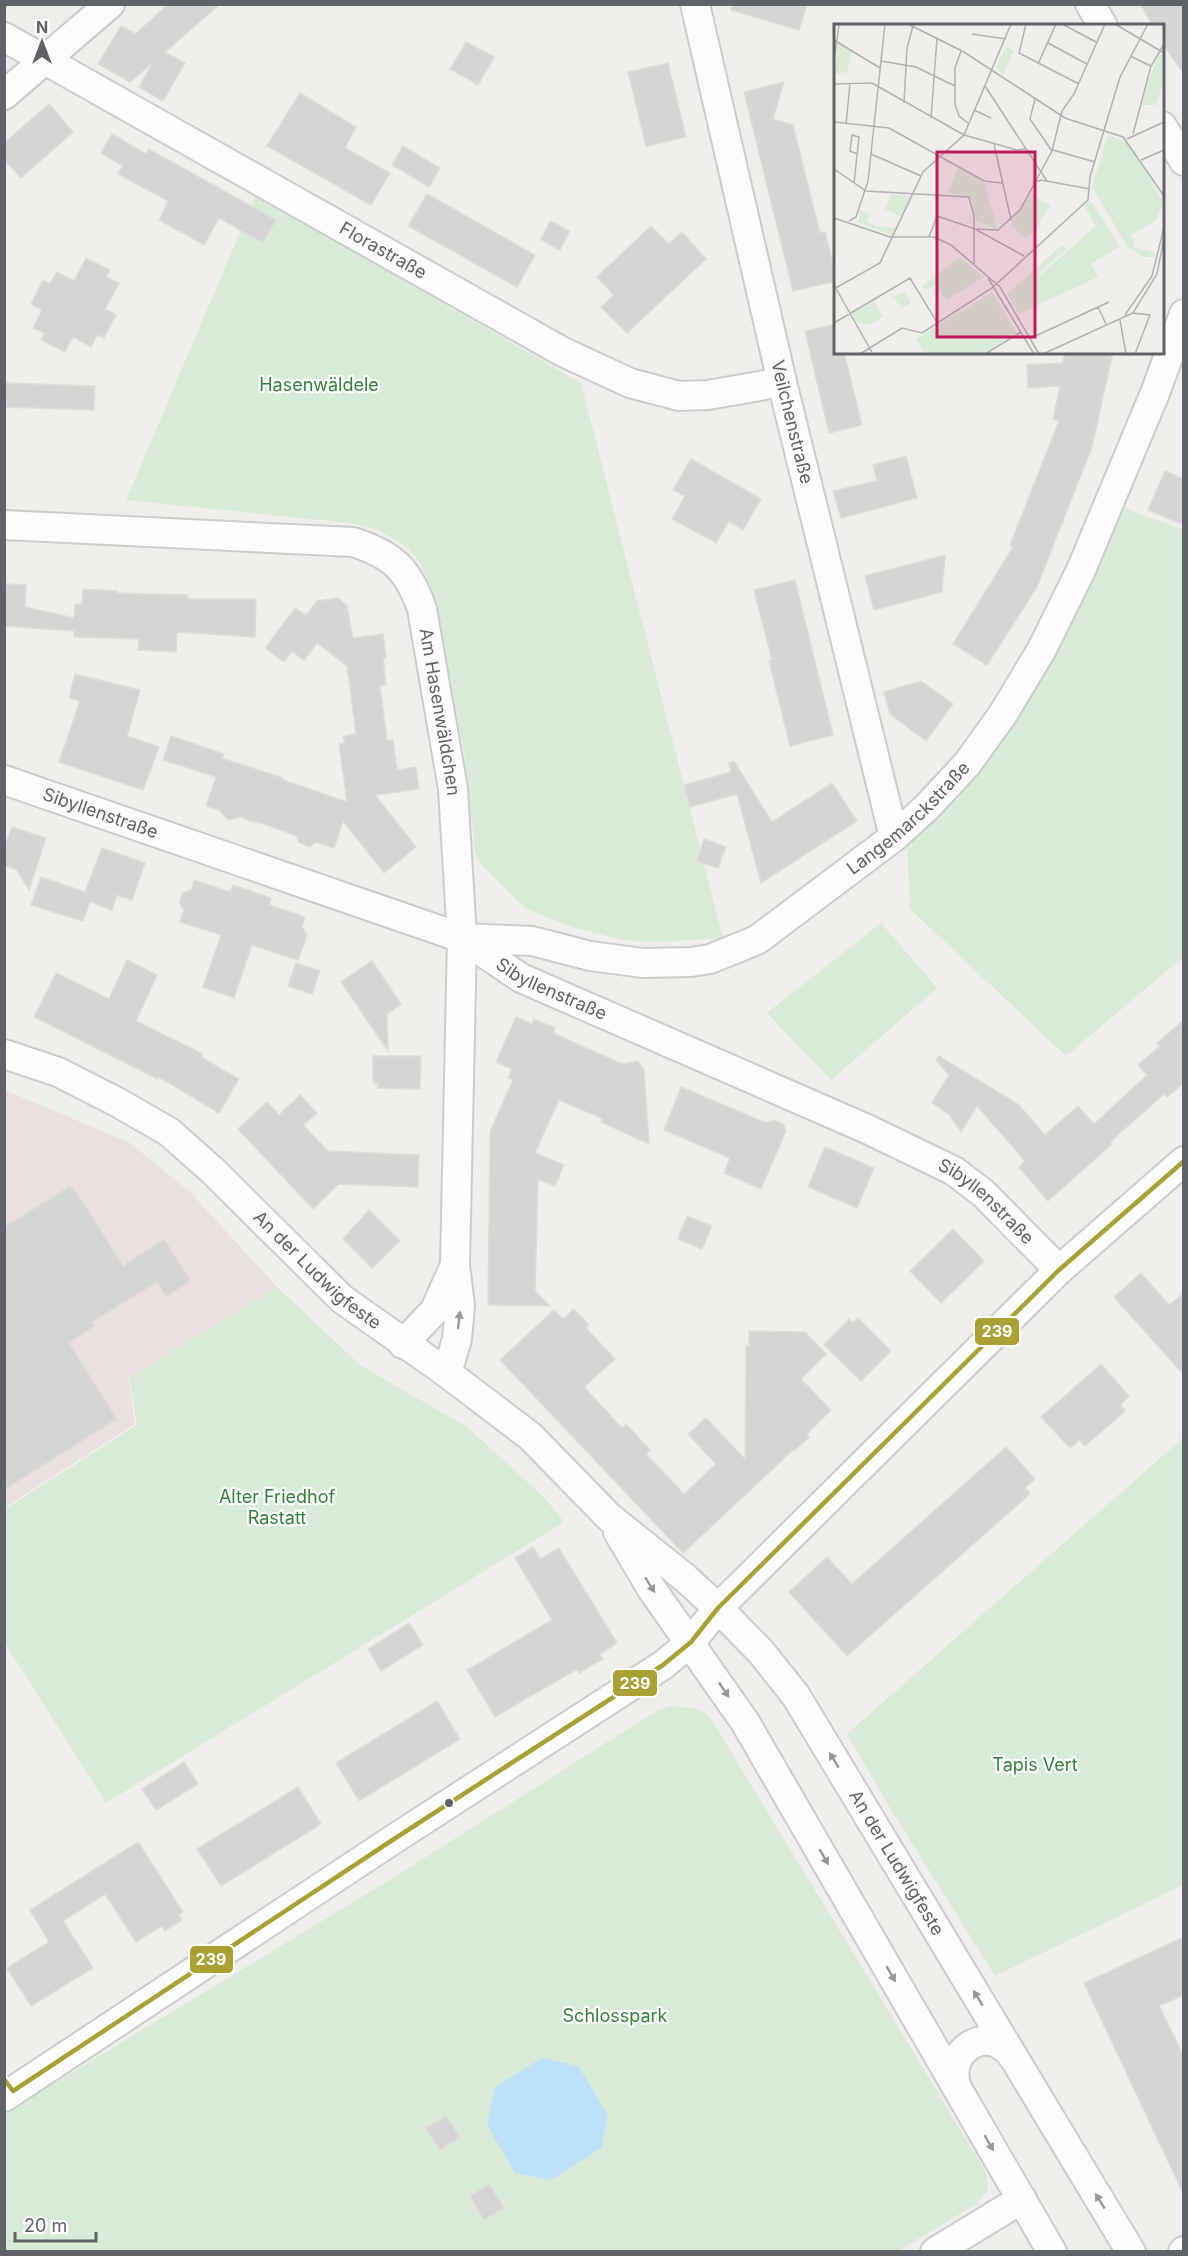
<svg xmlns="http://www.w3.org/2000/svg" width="1188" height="2256" font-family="Inter,sans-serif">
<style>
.medical{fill:#eae0de}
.green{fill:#d8ebd6}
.water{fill:#bfe0f9}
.building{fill:#d6d5d3;stroke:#deddd9;stroke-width:1.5}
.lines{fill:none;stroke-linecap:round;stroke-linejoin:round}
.minor-casing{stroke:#cbcccc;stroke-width:32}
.minor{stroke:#fdfcfc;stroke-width:28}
.bus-1-casing{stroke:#fff;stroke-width:9}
.bus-1{stroke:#aaa134;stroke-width:4.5}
.oneway{fill:#96999c}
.bus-dot{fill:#5f6368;stroke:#fff;stroke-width:2}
.labels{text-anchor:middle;stroke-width:4.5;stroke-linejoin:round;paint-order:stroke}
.street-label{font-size:18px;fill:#5f6368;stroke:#fff}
.park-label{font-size:18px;fill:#348238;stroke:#fff}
.inset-road{fill:none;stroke:#b1b2b2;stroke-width:1.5}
.view{fill:#c2185b;fill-opacity:0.15;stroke:#c2185b;stroke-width:3}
.inset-edge{fill:none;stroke:#5f6368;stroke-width:3}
.line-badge{stroke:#fff;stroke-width:2}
.badge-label{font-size:16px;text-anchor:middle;font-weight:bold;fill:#fff}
</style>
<rect width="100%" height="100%" fill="#efeeea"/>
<!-- medical -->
<path class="medical" d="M5,1090L130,1143L190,1192L277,1287L128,1378L135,1424L5,1507Z"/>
<!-- green -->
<g class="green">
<path d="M256,195L581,383L723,938L658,942L623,940L571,927L525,908L476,859L464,751L428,581L420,562L407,547L378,530L350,523L126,500Z"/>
<path d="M1124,508L1183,530V957L1066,1056L910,909L907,843L1027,699L1100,566Z"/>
<path d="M881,923L937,988L831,1080L767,1013Z"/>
<path d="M277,1287L360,1365L467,1427L545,1498L564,1522L106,1803L5,1643V1509L137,1425L129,1378Z"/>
<path d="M1183,1438V1885L995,1976L890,1808L847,1734Z"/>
<path d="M671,1706L698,1709L710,1717L986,2172L988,2190L975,2205L898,2251L5,2252V2113L388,1881L658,1710Z"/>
</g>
<!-- water -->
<path class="water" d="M542,2058L578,2066L608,2115L601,2148L551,2180L515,2173L487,2125L495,2087Z"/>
<!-- building -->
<g class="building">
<path d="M169,4H220L165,52L185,63L163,101L139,87L153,62L130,82L98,64L121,26L135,34Z"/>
<path d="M732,4H807L799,30L731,10Z"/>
<path d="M1140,4H1184V74L1162,43V26H1153Z"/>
<path d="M466,42L494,57L478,85L450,69Z"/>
<path d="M668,63L686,137L646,146L628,72Z"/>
<path d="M784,82L773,119L793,125L820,233L825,232L836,277V281L793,291L744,92Z"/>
<path d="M300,93L356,127L345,148L390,173L371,205L267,146Z"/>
<path d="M49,104L73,132L21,178L4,159V143Z"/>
<path d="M112,134L146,154L149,149L276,220L263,243L219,218L204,245L159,220L168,201L118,174L123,166L101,153Z"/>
<path d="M403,146L440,168L429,187L392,165Z"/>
<path d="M427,194L535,255L517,287L408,226Z"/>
<path d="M550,221L570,231L560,250L541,240Z"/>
<path d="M651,226L669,244L682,232L706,259L627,333L601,307L614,295L597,277Z"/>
<path d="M86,258L110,270L106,277L119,283L105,309L116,315L104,338L97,335L91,347L73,337L65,352L41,340L45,333L33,328L42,310L31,304L43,280L50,283L57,272L74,281Z"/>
<path d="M836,324V352H844L862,425L829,433L805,331Z"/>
<path d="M1065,352H1113L1092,447L1037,587L987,665L953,644L1013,547L1010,545L1059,421L1053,419L1060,386L1028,388L1027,365L1063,363Z"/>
<path d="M4,383L95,386L94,410L4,407Z"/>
<path d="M906,456L917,498L841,518L833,491L877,481L873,465Z"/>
<path d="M691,459L761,499L743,530L729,521L716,543L672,519L685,496L673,490Z"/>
<path d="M1165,471L1184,479V525L1148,510Z"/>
<path d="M945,555L942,592L874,610L865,576Z"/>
<path d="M795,580L833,735L790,746L769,661L772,660L754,590Z"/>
<path d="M4,584L26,585L25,607L74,618L75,604H82L83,589L117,591V593L188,595L187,599H256L255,637L177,632L176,652L138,650L139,639L74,637V627L73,631L4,626Z"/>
<path d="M338,598L347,606L353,638L383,634L386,658H383L386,685L380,686L387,740H393L397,770L416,767L419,789L375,795L416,847L384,873L343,821L334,848L316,842L310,847L298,842L297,836L256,821V823L240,817L228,820L219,810L206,806L216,777L163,760L171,736L224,754L222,758L283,778V780L347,802L339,744L345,743L343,736L356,734L347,666L317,643L304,661L292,651L284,662L265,648L295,608L306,615L317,601Z"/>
<path d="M75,674L140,690L127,736L159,747L143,790L59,762L80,701L69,698Z"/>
<path d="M921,681L953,704L926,741L890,714L884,692Z"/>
<path d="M734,761L772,822L832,783L857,821L761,883L737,794L690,807L684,785L731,772L729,763Z"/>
<path d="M12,827L46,838L29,890L17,870L4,865V848Z"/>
<path d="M704,839L726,847L718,868L697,861Z"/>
<path d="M102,848L145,863L132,900L117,895L112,910L90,902L83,921L31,905L41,877L85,892Z"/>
<path d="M194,880L230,892L233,885L271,898L269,905L305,917L302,927L307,935L298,960L252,945L234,998L203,987L221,935L180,922L184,910L179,903L183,893L192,889Z"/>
<path d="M127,960L157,975L136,1021L203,1054L201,1057L239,1079L219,1113L159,1077L158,1079L34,1017L56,973L109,999Z"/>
<path d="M372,961L401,1004L387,1014L388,1051L341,982Z"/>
<path d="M296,963L320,971L312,994L288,986Z"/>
<path d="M516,1017L532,1024L534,1019L555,1028L553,1033L622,1064L638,1061L644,1070L649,1144L601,1122L603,1119L559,1100L535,1153L564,1165L555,1186L538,1179L535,1291L550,1306L488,1305L490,1132L513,1080L508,1078L512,1069L496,1062Z"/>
<path d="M1184,1020V1083L1167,1097L1164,1094L1110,1142L1112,1144L1048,1201L1019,1167L1025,1161L977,1106L961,1132L949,1114L932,1103L949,1075L936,1060L939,1056L1019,1105L1045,1135L1078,1106L1094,1124L1147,1075L1138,1065L1160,1046L1157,1043Z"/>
<path d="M373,1056H421L420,1089L377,1088L378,1083H373Z"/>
<path d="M681,1087L766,1123L774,1120L783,1124L786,1131L761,1189L724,1173L730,1158L664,1130Z"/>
<path d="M300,1095L317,1113L303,1125L328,1151L419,1155L418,1187L339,1184L313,1209L238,1129L267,1102L279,1115Z"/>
<path d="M825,1147L874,1168L857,1208L808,1187Z"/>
<path d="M70,1186L79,1196L123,1266L164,1239L191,1281L166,1297L157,1282L92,1322L95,1326L69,1343L117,1419L4,1490V1227Z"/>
<path d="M369,1210L400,1241L372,1268L343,1239Z"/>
<path d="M687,1216L712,1226L702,1249L678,1239Z"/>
<path d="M953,1229L984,1261L941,1303L910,1271Z"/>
<path d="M1141,1273L1169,1305L1184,1293V1375L1114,1297Z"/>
<path d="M574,1309L589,1325L586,1328L615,1359L584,1387L622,1428L626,1424L650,1450L646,1454L684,1494L716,1464L688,1434L706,1418L745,1459L746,1346H749V1331L805,1332L826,1354L801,1379L831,1410L807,1434L809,1437L794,1451L793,1450L683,1553L500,1360L554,1310L563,1319Z"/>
<path d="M858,1318L891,1351L861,1381L824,1345L849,1319L853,1323Z"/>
<path d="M1101,1364L1129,1396L1120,1405L1125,1411L1085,1446L1079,1440L1070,1448L1041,1417Z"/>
<path d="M1006,1447L1035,1479L1025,1488L1030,1494L847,1656L789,1592L827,1557L852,1584Z"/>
<path d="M533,1547L540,1559L559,1548L617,1643L600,1654L603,1659L579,1673L577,1669L495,1717L467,1670L552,1620L515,1558Z"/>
<path d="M409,1623L423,1645L381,1671L368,1649Z"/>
<path d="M437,1701L460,1739L359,1801L336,1763Z"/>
<path d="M184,1762L198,1784L156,1810L142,1789Z"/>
<path d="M298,1787L321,1824L221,1886L197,1849Z"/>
<path d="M138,1842L183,1912L179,1915L182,1920L165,1931L162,1926L136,1942L105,1894L63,1921L93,1968L31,2006L7,1968L49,1942L30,1910Z"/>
<path d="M1184,1937V1995L1159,2006L1184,2057V2195L1084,1983Z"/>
<path d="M446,2116L460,2137L440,2150L426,2128Z"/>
<path d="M489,2184L504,2208L484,2220L470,2196Z"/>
</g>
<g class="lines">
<!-- minor casing -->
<g class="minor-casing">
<g id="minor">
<path id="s1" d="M695,4L782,382L894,837"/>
<path d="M1090,4L1103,26"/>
<path id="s2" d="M4,37L563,352L630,383L679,396L708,395L782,382"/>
<path d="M4,95L110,4"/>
<path d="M1162,126L1184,161"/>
<path id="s3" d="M4,525L353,542C393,555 408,569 422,609L453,789L462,938L455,1265L460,1306L457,1339L447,1373"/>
<path id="s4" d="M4,780L462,938L521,978L867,1129L954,1171L983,1193L1059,1270"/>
<path id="s5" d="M462,938L532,941L590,956L643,963L691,962L710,959L757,940L894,837L927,807L967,764L1003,714L1042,649L1081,570L1155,393L1184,314"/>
<path id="s6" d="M4,1054L58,1072L117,1102L169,1132L213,1171L342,1299L447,1373L530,1436L609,1517L684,1577L718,1608L761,1652L796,1696L1131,2252"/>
<path d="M403,1344L435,1310L455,1265"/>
<path d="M618,1532L651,1588L745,1722L1052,2252"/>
<path d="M957,2088C943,2049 990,2022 1013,2057"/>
<path d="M4,2097L394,1839L663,1665L691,1642L718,1608L1059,1270L1184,1161"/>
<path d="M935,2252L1022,2199"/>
<path d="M1183,2252L1184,2251"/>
</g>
</g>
<!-- minor -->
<use href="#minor" class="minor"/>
<!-- bus-1 casing -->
<g class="bus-1-casing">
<path id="bus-1" d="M4,2079L13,2091L394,1839L663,1665L691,1642L718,1608L1059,1270L1184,1161"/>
</g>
<!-- bus-1 -->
<use href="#bus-1" class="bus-1"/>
</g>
<!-- one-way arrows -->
<defs><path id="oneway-solid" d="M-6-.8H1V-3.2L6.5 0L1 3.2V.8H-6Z" transform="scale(1.5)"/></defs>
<g class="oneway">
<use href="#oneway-solid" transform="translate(459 1320) rotate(-83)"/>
<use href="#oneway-solid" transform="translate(650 1585) rotate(58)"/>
<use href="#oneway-solid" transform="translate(724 1690) rotate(56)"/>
<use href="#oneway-solid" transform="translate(834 1760) rotate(-121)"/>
<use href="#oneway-solid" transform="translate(824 1857) rotate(60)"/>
<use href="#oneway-solid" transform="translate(891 1974) rotate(60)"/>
<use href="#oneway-solid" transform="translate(978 1998) rotate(-121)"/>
<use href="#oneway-solid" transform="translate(989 2143) rotate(60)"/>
<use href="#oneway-solid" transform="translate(1100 2201) rotate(-121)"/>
</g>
<!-- markers -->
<circle class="bus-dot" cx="449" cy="1803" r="5"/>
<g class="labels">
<!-- street labels -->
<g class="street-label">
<text dy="6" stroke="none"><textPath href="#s2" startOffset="435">Florastraße</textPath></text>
<text dy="6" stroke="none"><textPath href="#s1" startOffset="429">Veilchenstraße</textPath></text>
<text dy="6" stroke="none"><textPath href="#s3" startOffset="555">Am Hasenwäldchen</textPath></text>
<text dy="6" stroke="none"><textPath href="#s4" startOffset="102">Sibyllenstraße</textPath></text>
<text dy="6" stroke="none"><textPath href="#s5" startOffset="496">Langemarckstraße</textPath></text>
<text dy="6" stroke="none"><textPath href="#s4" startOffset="588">Sibyllenstraße</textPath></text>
<text dy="6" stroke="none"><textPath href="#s4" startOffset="1074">Sibyllenstraße</textPath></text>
<text dy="6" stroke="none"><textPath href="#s6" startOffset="386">An der Ludwigfeste</textPath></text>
<text dy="6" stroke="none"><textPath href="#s6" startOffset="1224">An der Ludwigfeste</textPath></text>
</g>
<!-- park labels -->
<g class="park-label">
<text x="319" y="391">Hasenwäldele</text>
<text x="277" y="1503">Alter Friedhof<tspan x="277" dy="21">Rastatt</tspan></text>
<text x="1035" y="1771">Tapis Vert</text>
<text x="615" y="2022">Schlosspark</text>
</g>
</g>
<!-- overview -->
<g transform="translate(834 24)">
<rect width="330" height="330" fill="#efeeea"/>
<path d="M4,19L23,30L18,29L13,48L0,50ZM172,23L180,26L169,51L162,43ZM325,29L330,32V54L322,81H306ZM274,111L292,118L300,127L330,179L322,196L295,213L301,215L299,223L322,229L320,233H309L293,222L258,163ZM124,144L151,159L163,205L142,198L137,173L114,169ZM196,169L217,182L205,198L207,201L191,214L178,202V197ZM58,171L77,172L68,193L51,185ZM253,178L259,179L286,222L257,240L264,253L185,290L173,270L228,221L233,225L205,249L201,246L206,251L262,202L250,181ZM26,186L36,190L33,197L41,202L64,204L59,212L24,198ZM126,233L150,253L112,276L103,262L89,265V261ZM70,267L77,279L68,284L55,269L61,273ZM158,268L183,309L148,330H91L82,315ZM40,277L49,292L36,301L23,298L18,290Z" fill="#d8ebd6"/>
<path class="inset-road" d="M74,0L130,28L231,94L289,113L330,172M192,0L185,29L245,60M228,0L262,18M281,0L330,29M138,10L172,15M0,16L46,44M214,19L253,40M127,27L121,44V80L125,92L134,99M296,32L317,42M0,37L5,0M47,37L82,43L121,62M204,40L222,0M0,60L38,59L130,111L183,126L191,125M151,62L213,157M201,75L196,95L218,127M70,79L73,24L79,2M140,86L157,94M97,94L103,14M0,98L55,104L150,157L168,159M12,100L16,60M299,110L317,42L330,20M293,115L330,98M160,120L177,196M219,126L261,138M37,130L87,152M307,136L330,126M0,145L32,167L135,173L140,192V241M20,159L25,113L18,111L16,127L23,130M199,159L207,156L256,165M0,194L56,213H100L117,221L166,263L205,330M15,197L22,193L34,157L51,0M141,205L164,206L186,186L218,127L228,87L240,70L271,0M95,213L103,192L141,205L190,232M154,254L200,330M0,261L39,330M0,265L46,239L89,148L130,111L177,0M264,283L272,300M299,289L316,291L301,330M291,291L318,252L330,203M286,296L292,330M0,299L76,254L104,300M197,314L275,278M26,330L68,304L88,309L158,264L254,176L256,153L286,53L314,0M151,330L187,308M209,330L299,289L323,250L330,214"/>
<path class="view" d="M103,128H201V313H103Z"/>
<rect width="330" height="330" class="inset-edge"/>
</g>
<g class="line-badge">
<rect x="974" y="1317" width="46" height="29" rx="6" fill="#aaa134"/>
<rect x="612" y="1669" width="46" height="28" rx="6" fill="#aaa134"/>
<rect x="189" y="1945" width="45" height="29" rx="6" fill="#aaa134"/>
</g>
<g class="badge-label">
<text x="997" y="1337">239</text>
<text x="635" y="1689">239</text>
<text x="211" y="1965">239</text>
</g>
<!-- border -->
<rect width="1188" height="2256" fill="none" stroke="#5f6368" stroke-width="12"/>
<!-- north arrow -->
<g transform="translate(42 42)" stroke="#ffffff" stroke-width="4.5" paint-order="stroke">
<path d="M0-4.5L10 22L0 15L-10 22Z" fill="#5f6368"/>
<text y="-9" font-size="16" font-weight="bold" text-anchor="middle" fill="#5f6368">N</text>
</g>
<!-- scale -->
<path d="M15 2232v9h81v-9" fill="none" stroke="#5f6368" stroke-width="3"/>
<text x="24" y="2232" font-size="18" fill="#5f6368" stroke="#ffffff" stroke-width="4.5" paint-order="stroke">20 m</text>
</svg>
